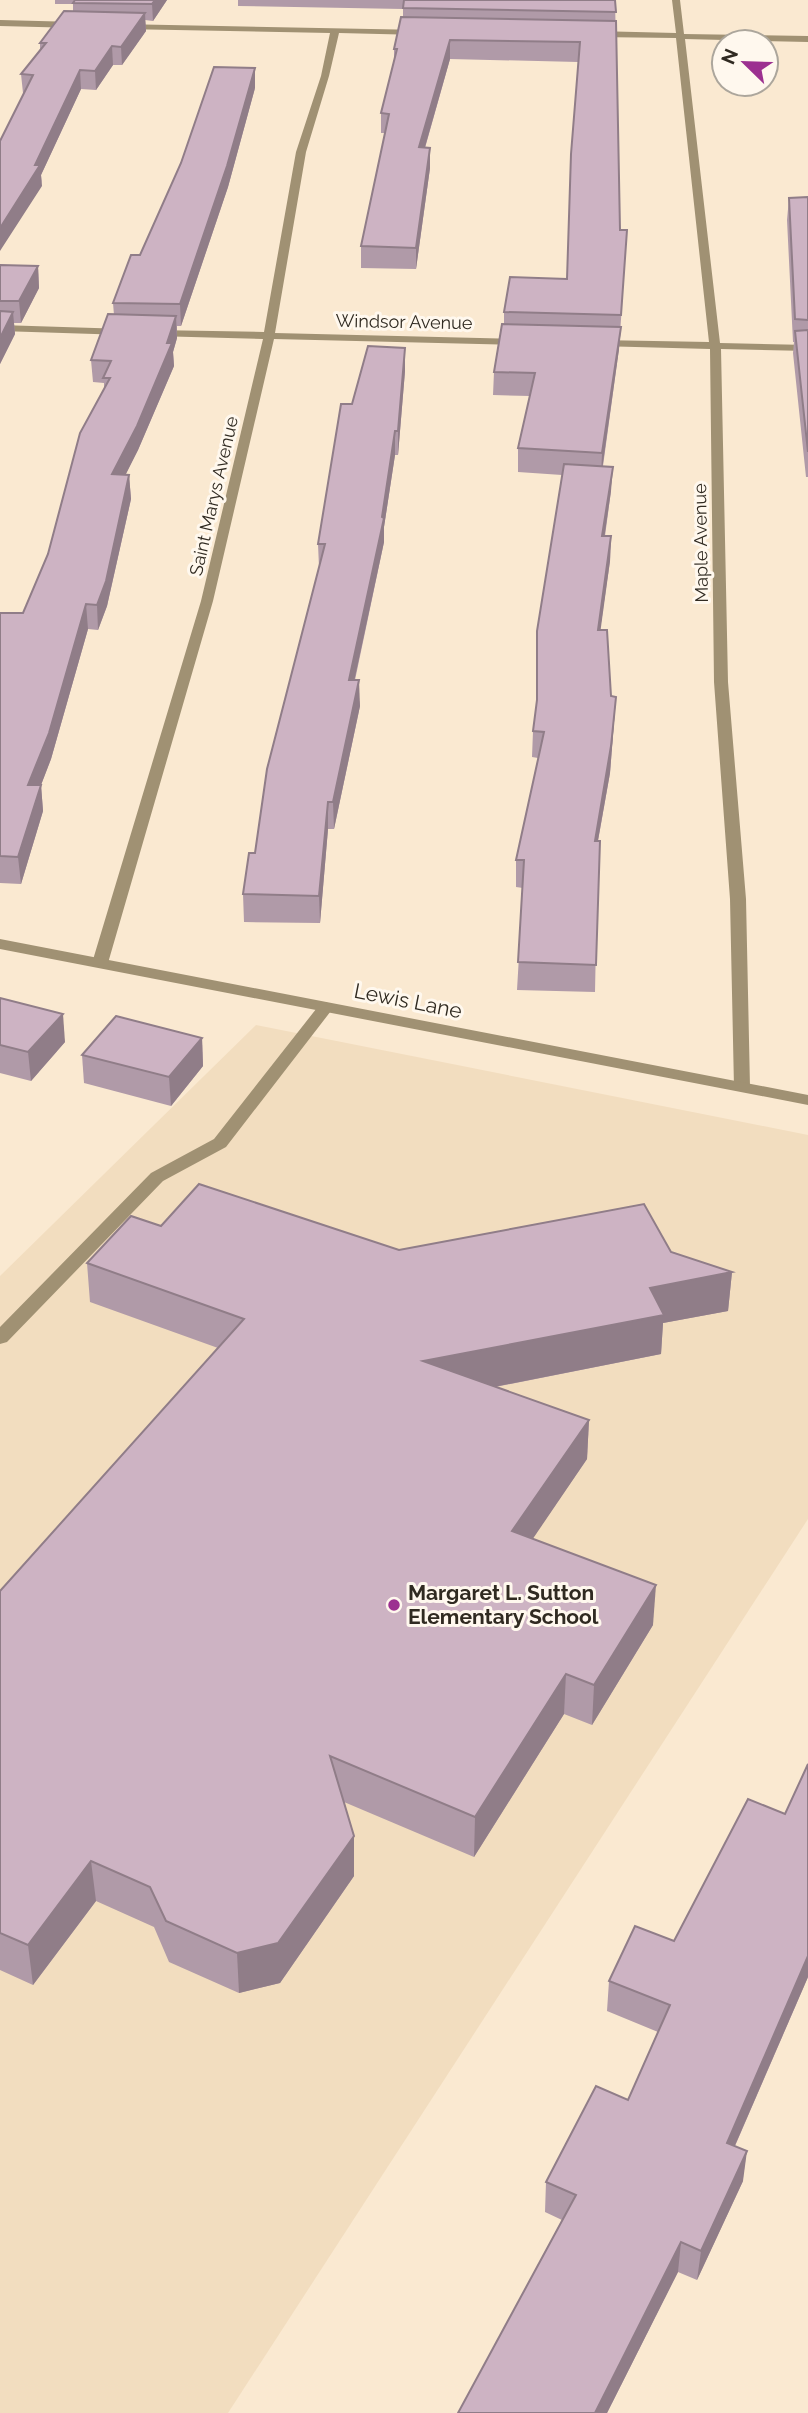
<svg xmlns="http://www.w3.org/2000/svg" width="808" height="2413" font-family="Raleway,sans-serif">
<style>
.built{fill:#f2ddbf}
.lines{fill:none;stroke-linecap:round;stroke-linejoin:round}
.service{fill:#a09173;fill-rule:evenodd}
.minor{fill:#a09173;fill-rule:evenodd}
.tertiary{fill:#a09173;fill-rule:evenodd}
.wall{fill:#b09aa8}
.shaded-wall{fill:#907d88}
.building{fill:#cdb3c3;stroke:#907d88;stroke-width:2}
.poi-dot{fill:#9c3090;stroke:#fff8ee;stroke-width:2.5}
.labels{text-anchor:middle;stroke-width:6;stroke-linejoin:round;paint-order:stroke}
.far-street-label{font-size:18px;fill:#302a21;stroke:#fff8ee}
.street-label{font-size:21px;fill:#302a21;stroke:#fff8ee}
.poi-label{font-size:21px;font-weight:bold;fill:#302a21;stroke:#fff8ee;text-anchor:start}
</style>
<rect width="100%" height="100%" fill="#fae9d1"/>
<!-- built -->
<path class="built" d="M256,1025L808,1135V1519L228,2413H0V1276Z"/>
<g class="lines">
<!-- service -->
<path class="service" d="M326,1002L334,1007L226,1147L163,1181L7,1342L0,1344V1327L151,1173L214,1139L320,1004Z"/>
<!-- minor -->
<g class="minor">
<path d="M672,0H680L684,34L808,36V42L685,39L720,343L808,345V351L721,349L728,682L746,899L750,1087L742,1092L734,1087L730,899L714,682L710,349L598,346L593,343L598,340L709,342L676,38L595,37L591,34L595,31L676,33Z"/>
<path d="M0,20L77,22L81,25L77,28L0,26Z"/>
<path d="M119,24L423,30L420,35L339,33L329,76L306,152L275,333L521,339L526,342L521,345L274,339L213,601L108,963L100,968L92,963L201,601L263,339L154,336L149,333L154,330L264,332L296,152L321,76L330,33L122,29Z"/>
<path d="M0,325L126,329L131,332L126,335L0,331Z"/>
</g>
<!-- tertiary -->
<path class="tertiary" d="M0,939L808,1095V1105L0,949Z"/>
</g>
<!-- wall -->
<g class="wall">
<path d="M55,0H167L153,21L145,20L146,31L122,65H113L96,90L81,89L41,175L42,186L24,93H23L21,74L40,50V43L73,12V4H55Z"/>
<path d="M238,0H615L620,230H627L619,349L603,466L611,491L605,536H611L610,561L600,630L611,696L616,697L610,773L598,841L595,992L517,990L523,888L516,887V860L538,758L532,757L533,731L536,708L537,631L562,475L518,472V448L530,396L493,395L494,372L504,324V312L567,279L578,62L450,59L425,148H430V168L416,269L361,268V246L385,133H381V113L394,60V49L403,17V9L238,6Z"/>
<path d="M255,88L228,187L181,326H177V338L173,352L174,366L138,450L125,475H129L131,499L107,606L98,630L88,629L51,759L41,785L43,811L21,884L0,883V613H23L48,554L104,389V383L93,382L91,360L114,315L113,303L140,255Z"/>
<path d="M808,197V477H806L793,353L794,342H793L787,220L789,198Z"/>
<path d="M0,265L38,266L39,288L21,323H14L15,334L0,364Z"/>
<path d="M405,371L398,455H395L384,527V542L355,680L360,706L334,829H328L320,923L244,922L243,894L255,853L319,567L318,544L352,404Z"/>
<path d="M0,998L65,1042L31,1081L0,1073Z"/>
<path d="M202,1038L203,1066L171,1106L84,1083L82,1055Z"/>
<path d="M161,1226L399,1250L671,1252L732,1272L728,1311L663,1323L661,1354L495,1387L589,1420L587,1459L532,1539L653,1625L592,1725L564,1714L474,1857L344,1802L354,1836V1876L280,1983L239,1993L169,1962L154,1927L96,1901L33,1985L0,1970V1591L218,1348L90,1302L87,1263Z"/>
<path d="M674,1941L808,1977L735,2146L743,2181L697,2280L678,2272L607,2413H458L562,2220L545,2212L546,2182L628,2100L658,2032L607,2011L609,1981Z"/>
</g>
<!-- shaded-wall -->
<g class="shaded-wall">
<path d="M155,0H167L153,21L152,4Z"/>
<path d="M145,13L146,31L122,65L121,47Z"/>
<path d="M450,40V59L419,168V147Z"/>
<path d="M112,46L113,65L96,90L95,71Z"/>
<path d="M255,68V88L228,187L181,326L180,304Z"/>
<path d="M80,70L81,89L41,175L42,186L0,251V228L35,165Z"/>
<path d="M430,148V168L416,269V248Z"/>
<path d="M38,266L39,288L21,323L19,301Z"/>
<path d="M13,312L15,334L0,364V338Z"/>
<path d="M176,316L177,338L173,352L174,366L138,450L114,498L112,474L167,343Z"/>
<path d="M621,327L619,349L601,477L602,453Z"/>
<path d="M405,348V371L398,455V431Z"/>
<path d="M395,431V455L384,527V542L349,705V680L382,517Z"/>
<path d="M613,467L611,491L601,560L602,536Z"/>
<path d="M129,475L131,499L107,606L98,630L97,605Z"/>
<path d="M611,536L610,561L597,656L598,630Z"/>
<path d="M86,604L88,629L51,759L41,785L43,811L21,884L18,857L28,785Z"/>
<path d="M359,680L360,706L334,829L333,802Z"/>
<path d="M616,697L610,773L593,868L595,841Z"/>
<path d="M328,802V829L320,923L319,896Z"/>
<path d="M63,1014L65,1042L31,1081L28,1052Z"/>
<path d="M202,1038L203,1066L171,1106L169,1077Z"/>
<path d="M732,1272L728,1311L663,1323L661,1354L423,1401V1361L650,1288Z"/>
<path d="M589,1420L587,1459L511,1571L512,1531Z"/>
<path d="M656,1585L653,1625L592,1725L594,1685Z"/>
<path d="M566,1674L564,1714L474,1857L475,1817Z"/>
<path d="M354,1836V1876L280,1983L239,1993L237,1953Z"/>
<path d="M91,1861L96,1901L33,1985L28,1945Z"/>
<path d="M808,1956V1977L723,2173L727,2143Z"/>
<path d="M747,2151L743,2181L697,2280L701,2251Z"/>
<path d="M681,2242L678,2272L607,2413H595Z"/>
</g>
<!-- building -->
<g class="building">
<path d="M75,0H155L152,4L73,3Z"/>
<path d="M404,0H615L616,12L403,8Z"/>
<path d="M64,11L145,13L121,47L112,46L95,71L80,70L35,165H40L0,228V141L33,75L21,74L46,43H40Z"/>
<path d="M401,17L616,21L620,230H627L621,315L504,312L510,277L567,279L571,154L580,42L450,40L419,147L430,148L416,248L361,246L389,114L381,113L397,49H394Z"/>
<path d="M214,67L255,68L227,166L180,304L113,303L131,255H140L181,163Z"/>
<path d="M808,197V320L795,319L789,198Z"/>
<path d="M0,265L38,266L19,301H0Z"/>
<path d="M0,311L13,312L0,338Z"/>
<path d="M108,314L176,316L167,343H172L137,426L112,474L129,475L106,581L97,605L86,604L49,733L28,785H41L18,857L0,856V613H23L48,554L80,433L110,378H103L111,361L91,360Z"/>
<path d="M502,324L621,327L602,453L518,448L535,373L494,372Z"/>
<path d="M808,330V452L795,331Z"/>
<path d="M368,346L405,348L398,431H395L382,517L384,518L349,680H359L333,802H328L319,896L243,894L249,853H255L267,769L325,544H318L341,404H352Z"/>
<path d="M564,464L613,467L602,536H611L598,630H607L611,696L616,697L611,746L595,841H600L596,965L518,962L524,860H516L544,732L533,731L537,700V631Z"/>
<path d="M0,998L63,1014L28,1052L0,1045Z"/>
<path d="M116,1016L202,1038L169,1077L82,1055Z"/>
<path d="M199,1184L399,1250L644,1204L671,1252L732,1272L650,1288L664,1315L423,1361L589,1420L512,1531L656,1585L594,1685L566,1674L475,1817L330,1756L354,1836L278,1943L237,1953L166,1921L150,1887L91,1861L28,1945L0,1933V1591L244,1319L87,1263L131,1216L161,1226Z"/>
<path d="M808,1764V1956L727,2143L747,2151L701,2251L681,2242L595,2413H458L576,2195L546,2182L596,2086L628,2100L670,2005L609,1981L635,1926L674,1941L748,1799L785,1814Z"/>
</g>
<!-- markers -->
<circle class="poi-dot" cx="394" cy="1605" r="7"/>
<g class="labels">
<!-- far-street labels -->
<g class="far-street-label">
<text transform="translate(404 322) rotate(1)" y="6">Windsor Avenue</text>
<text transform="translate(214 496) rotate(-77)" y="6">Saint Marys Avenue</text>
<text transform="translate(701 543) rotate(-91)" y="6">Maple Avenue</text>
</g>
<!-- street labels -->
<g class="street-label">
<text transform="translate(408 1001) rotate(11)" y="7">Lewis Lane</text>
</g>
<!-- poi labels -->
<g class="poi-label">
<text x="408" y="1600">Margaret L. Sutton<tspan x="408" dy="24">Elementary School</tspan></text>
</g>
</g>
<!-- north arrow -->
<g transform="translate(745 63) rotate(293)"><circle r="33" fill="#fff8ee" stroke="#aca69c" stroke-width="2"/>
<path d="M0-5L12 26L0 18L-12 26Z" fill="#9c3090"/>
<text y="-10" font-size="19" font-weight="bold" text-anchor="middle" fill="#302a21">N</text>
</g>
</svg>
